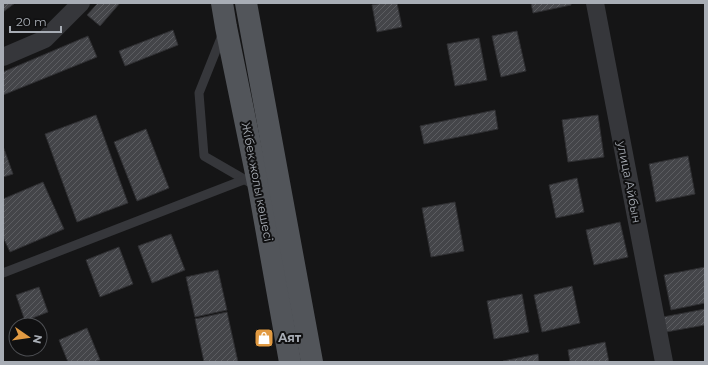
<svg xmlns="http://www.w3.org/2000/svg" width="708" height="365" font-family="Montserrat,sans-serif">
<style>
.building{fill:url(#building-hatch);stroke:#2f2f32}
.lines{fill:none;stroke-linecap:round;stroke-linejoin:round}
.lane{stroke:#36373b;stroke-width:9}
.street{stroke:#36373b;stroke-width:18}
.primary{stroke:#52555a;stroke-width:22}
.labels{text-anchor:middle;stroke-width:4;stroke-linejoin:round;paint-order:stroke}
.street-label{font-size:12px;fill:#a8adb5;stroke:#101011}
.poi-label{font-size:12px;font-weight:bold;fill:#a8adb5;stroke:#101011;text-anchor:start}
</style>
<defs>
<pattern id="building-hatch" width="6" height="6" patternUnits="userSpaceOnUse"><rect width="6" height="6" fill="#444549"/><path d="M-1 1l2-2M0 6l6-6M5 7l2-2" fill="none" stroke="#5c5d61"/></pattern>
</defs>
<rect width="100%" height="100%" fill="#151516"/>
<!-- building -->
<g class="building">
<path d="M3,3H15L3,12Z"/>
<path d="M98,3H120L100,26L87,15Z"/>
<path d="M383,3H397L402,27L377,32L372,5Z"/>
<path d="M531,3H571V5L533,13Z"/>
<path d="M173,30L178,45L125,66L119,51Z"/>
<path d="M517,31L526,71L501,77L492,36Z"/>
<path d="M88,36L97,57L3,95V72Z"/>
<path d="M479,38L487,80L455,86L447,44Z"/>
<path d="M495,110L498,129L424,144L420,126Z"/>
<path d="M96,115L128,203L77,222L45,134Z"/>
<path d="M598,115L604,157L568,162L562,120Z"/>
<path d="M146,129L169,188L137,201L114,142Z"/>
<path d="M3,146L13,174L3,177Z"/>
<path d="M688,156L695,194L656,202L649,164Z"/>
<path d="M577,178L584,212L556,218L549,185Z"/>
<path d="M43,182L64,229L10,252L3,237V199Z"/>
<path d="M455,202L464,251L431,257L422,208Z"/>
<path d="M620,222L628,257L594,265L586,230Z"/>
<path d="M171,234L185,270L152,283L138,246Z"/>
<path d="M119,247L133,284L100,297L86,260Z"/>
<path d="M705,267V303L671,310L664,275Z"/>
<path d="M218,270L227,310L195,317L186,277Z"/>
<path d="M572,286L580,323L542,332L534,295Z"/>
<path d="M39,287L48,312L25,321L16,295Z"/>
<path d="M522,294L529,332L494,339L487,301Z"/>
<path d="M705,309V325L666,332L663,317Z"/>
<path d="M227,312L238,362H204L195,319Z"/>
<path d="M87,328L100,360L95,362H68L59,340Z"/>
<path d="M605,342L609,362H570L568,350Z"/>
<path d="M538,354L539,362H503V361Z"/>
</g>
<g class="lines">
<!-- lane -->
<g class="lane">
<path d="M223,33L199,93L204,156L249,182"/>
<path d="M3,273L246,179"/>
</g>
<!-- street -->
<g class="street">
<path d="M595,3L664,362"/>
<path d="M3,57L45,39L81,3"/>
</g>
<!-- primary -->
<g class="primary">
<path d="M222,3L226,27L259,188L290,362"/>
<path d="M246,3L312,362"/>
</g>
</g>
<!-- icons -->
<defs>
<g id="shop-square" transform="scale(1)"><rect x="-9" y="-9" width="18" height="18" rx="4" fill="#e19a42" stroke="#101011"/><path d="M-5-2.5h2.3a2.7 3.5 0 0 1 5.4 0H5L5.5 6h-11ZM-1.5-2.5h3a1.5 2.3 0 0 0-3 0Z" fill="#fff"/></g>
</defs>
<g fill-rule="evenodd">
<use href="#shop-square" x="264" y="338"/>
</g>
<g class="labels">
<!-- street labels -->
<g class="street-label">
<text transform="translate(257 182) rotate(79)" y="4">Жібек жолы көшесі</text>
<text transform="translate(629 182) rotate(79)" y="4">улица Айбын</text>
</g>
<!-- poi labels -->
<g class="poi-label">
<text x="278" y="342">Аят</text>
</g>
</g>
<!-- border -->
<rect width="708" height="365" fill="none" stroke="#a8adb5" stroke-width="8"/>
<!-- north arrow -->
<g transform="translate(28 337) rotate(103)"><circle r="19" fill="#101011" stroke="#4d4f53"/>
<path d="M0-3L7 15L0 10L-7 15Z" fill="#e19a42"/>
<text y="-6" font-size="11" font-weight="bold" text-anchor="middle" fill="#a8adb5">N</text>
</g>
<!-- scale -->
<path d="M10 26v6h51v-6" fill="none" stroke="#a8adb5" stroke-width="2"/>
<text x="16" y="26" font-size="12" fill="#a8adb5" stroke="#101011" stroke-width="3" paint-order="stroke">20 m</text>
</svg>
